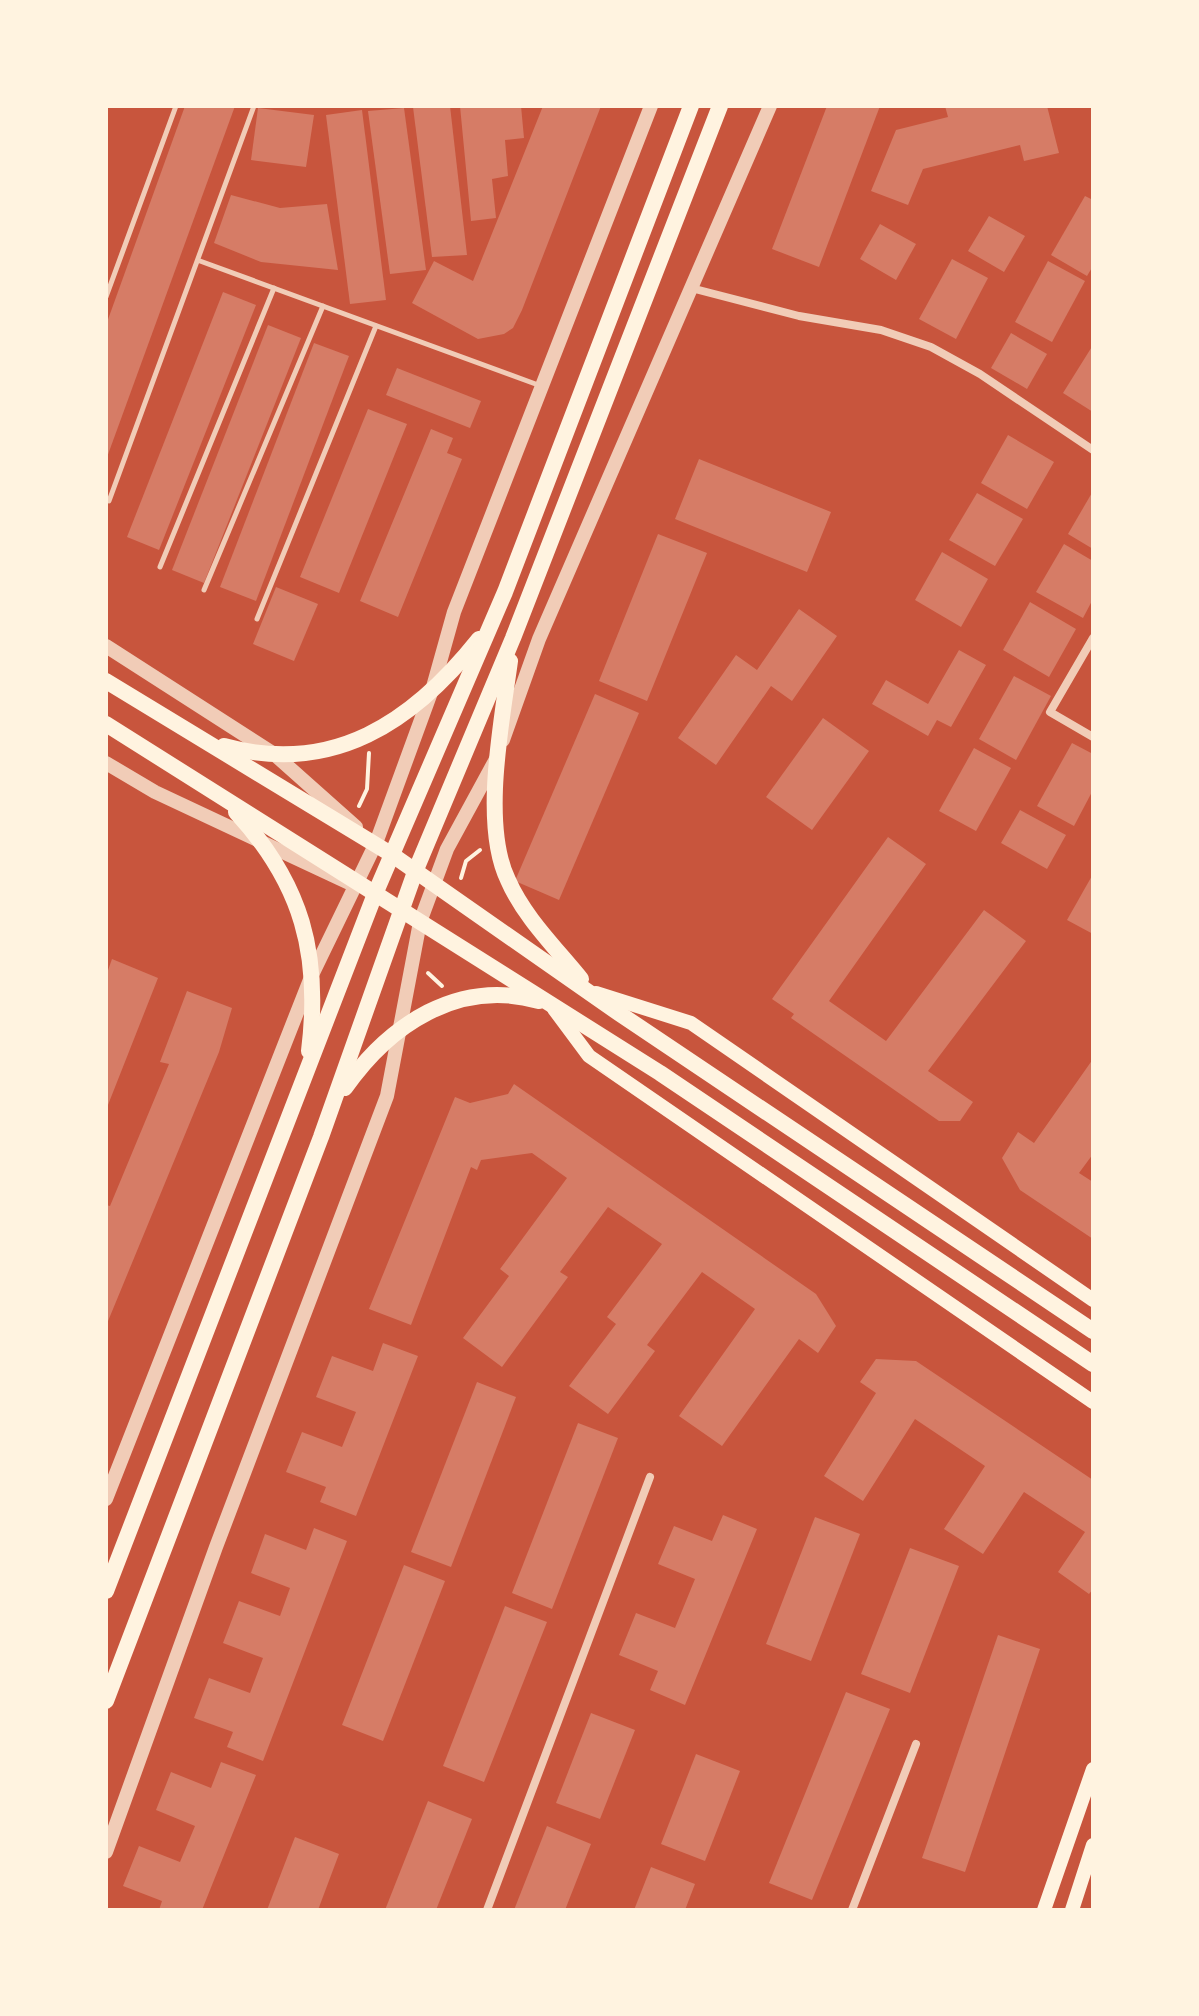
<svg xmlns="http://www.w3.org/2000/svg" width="1199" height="2016" font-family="Mulish,sans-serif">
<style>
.building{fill:#d67c66}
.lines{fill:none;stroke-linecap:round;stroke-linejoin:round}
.path{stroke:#fff3e0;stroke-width:4}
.service{stroke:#f1ccb7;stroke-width:5}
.minor{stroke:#f1ccb7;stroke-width:8}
.tertiary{stroke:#f1ccb7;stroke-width:14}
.secondary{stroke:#fff3e0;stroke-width:14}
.primary{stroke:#fff3e0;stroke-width:16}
</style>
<rect width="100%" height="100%" fill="#c8553d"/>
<!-- building -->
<g class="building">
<path d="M185,106H235L106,460V325Z"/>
<path d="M450,106L467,255L432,257L413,107Z"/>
<path d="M460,106H521L524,138L505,140L508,176L492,179L496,218L471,221Z"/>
<path d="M543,106H601L522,310L513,328L504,334L478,339L412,303L434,261L473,281Z"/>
<path d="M827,106H880L819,267L772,249Z"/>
<path d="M945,106H1047L1059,153L1024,161L1020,145L923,169L908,205L871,191L896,130L948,117Z"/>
<path d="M258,108L314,115L306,167L251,160Z"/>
<path d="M404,108L426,270L390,274L368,111Z"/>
<path d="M362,110L386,300L350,304L326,115Z"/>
<path d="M231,195L280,208L327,204L338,270L261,262L214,243Z"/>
<path d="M1085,196L1093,200V266L1087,276L1051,255Z"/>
<path d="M989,216L1025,236L1004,272L968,251Z"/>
<path d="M880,224L916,244L896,280L860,259Z"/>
<path d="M952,259L988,278L956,339L919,319Z"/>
<path d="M1048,261L1085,281L1052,342L1015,322Z"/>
<path d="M223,292L256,305L159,550L127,537Z"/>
<path d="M268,325L301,338L204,583L172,570Z"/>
<path d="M1011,333L1047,354L1027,389L991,368Z"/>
<path d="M314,343L349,356L256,601L220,587Z"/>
<path d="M1093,345V412L1063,393Z"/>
<path d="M397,368L481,401L470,428L386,395Z"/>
<path d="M368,409L407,424L339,593L300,577Z"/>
<path d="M431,429L453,438L447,453L462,459L398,617L360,601Z"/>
<path d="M1008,435L1054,462L1027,509L981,483Z"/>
<path d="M699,459L831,512L807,572L675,519Z"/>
<path d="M1093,491V549L1068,534Z"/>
<path d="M977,493L1023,519L995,566L949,540Z"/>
<path d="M658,534L707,553L647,701L599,681Z"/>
<path d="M1064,544L1093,561V599L1083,618L1036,592Z"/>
<path d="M942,552L988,579L961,627L915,600Z"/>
<path d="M276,587L318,604L294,661L253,644Z"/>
<path d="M1030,602L1076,629L1049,677L1003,650Z"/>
<path d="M799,609L837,636L792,701L771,686L716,765L678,738L736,655L757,670Z"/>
<path d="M959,650L986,665L951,727L937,720L928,736L872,704L886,680L928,704Z"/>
<path d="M1014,676L1051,696L1016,760L979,739Z"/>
<path d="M595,694L639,713L559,900L515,881Z"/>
<path d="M823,718L869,751L812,830L766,797Z"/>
<path d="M1072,743L1093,754V790L1074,826L1037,806Z"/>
<path d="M974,748L1011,768L976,831L939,811Z"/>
<path d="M1020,810L1066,835L1047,869L1001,843Z"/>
<path d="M888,837L926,864L829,1001L886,1041L984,910L1026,941L928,1071L973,1102L960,1121H939L791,1018L794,1014L772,999Z"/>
<path d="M1093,874V934L1067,920Z"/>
<path d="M112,959L158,978L106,1110V976Z"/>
<path d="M187,991L232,1008L219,1052L106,1326V1205L110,1206L169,1064L160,1062Z"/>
<path d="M1093,1059V1154L1079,1173L1093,1182V1239L1020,1190L1002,1158L1018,1132L1034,1143Z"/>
<path d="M514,1084L816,1294L836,1326L818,1353L799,1339L722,1446L679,1416L755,1309L702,1272L647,1345L655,1351L608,1414L569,1386L616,1324L607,1317L662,1244L608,1207L560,1272L568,1277L502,1367L463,1338L509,1276L500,1269L567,1178L532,1153L481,1160L477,1170L471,1167L411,1325L369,1309L455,1097L470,1103L508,1094Z"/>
<path d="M383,1343L418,1356L356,1516L320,1502L326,1487L286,1472L302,1432L342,1447L356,1412L316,1397L332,1356L373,1371Z"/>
<path d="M876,1359L916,1361L1093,1480V1589L1089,1594L1058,1572L1085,1532L1024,1492L983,1554L944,1529L985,1466L915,1419L863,1501L824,1476L876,1393L860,1382Z"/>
<path d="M477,1382L516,1397L451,1567L411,1552Z"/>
<path d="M578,1423L618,1438L552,1609L512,1593Z"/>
<path d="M723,1515L757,1529L685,1705L650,1690L658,1671L619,1655L636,1613L675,1628L695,1579L658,1564L674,1526L712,1541Z"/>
<path d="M815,1517L860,1534L811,1661L766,1644Z"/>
<path d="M314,1528L347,1541L263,1761L227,1747L233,1732L194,1718L209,1678L250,1693L263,1658L223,1643L239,1601L280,1616L290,1588L251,1573L265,1534L306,1550Z"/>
<path d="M910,1548L959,1566L910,1693L861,1674Z"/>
<path d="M404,1565L445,1581L383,1741L342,1725Z"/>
<path d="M505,1606L547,1622L484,1782L443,1766Z"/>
<path d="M998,1635L1040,1649L965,1872L922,1858Z"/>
<path d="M846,1692L890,1709L812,1900L769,1883Z"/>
<path d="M591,1713L635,1730L600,1819L556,1803Z"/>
<path d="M696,1754L740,1771L705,1861L661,1844Z"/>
<path d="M221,1762L256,1775L202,1910H159L162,1901L123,1886L139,1846L180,1862L195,1826L156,1810L171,1772L211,1788Z"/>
<path d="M428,1801L472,1819L436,1910H385Z"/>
<path d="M547,1826L591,1844L565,1910H514Z"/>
<path d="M295,1837L339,1854L318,1910H267Z"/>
<path d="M651,1867L695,1884L685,1910H634Z"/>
</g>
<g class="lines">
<!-- path -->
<g class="path">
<path d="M359,806L367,789L369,753"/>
<path d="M461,878L466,861L480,850"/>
<path d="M428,973L442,986"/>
</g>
<!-- service -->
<g class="service">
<path d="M200,261L541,386"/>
<path d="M106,297L176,106"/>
<path d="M109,501L254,106"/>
<path d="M160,567L274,288"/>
<path d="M204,590L323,306"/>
<path d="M257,619L376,326"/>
</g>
<!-- minor -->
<g class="minor">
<path d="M691,288L799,316L881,330L931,347L980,374L1093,450"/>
<path d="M1093,638L1050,712L1093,737"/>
<path d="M487,1910L650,1477"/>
<path d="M852,1910L916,1744"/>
</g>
<!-- tertiary -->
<g class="tertiary">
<path d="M106,646L274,754L356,827"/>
<path d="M503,740L539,639L770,106"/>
<path d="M106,763L155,792L349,883"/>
<path d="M106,1499L311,977L376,843L433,687L454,612L651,106"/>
<path d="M106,1852L216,1547L387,1096L420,922L447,849L496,759"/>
</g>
<!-- secondary -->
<g class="secondary">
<path d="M596,993L691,1023L1093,1300"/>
<path d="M554,1009L589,1056L1093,1402"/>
<path d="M1044,1910L1093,1769"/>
<path d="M1072,1910L1093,1845"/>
</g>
<!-- primary -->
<g class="primary">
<path d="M510,661C502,721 481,824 508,880C524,917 556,948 581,979"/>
<path d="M106,681L391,854L620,1014L1093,1331"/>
<path d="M106,724L660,1073L1093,1364"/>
<path d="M224,746C333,776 413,722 479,639"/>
<path d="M236,812C302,884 321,954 309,1051"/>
<path d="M345,1088C389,1025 458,978 539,1001"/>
<path d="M106,1591L375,894L505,592L691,106"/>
<path d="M106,1701L321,1137L415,872L513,638L720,106"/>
</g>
</g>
<!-- border -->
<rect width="1199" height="2016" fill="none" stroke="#fff3e0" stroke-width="216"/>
</svg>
